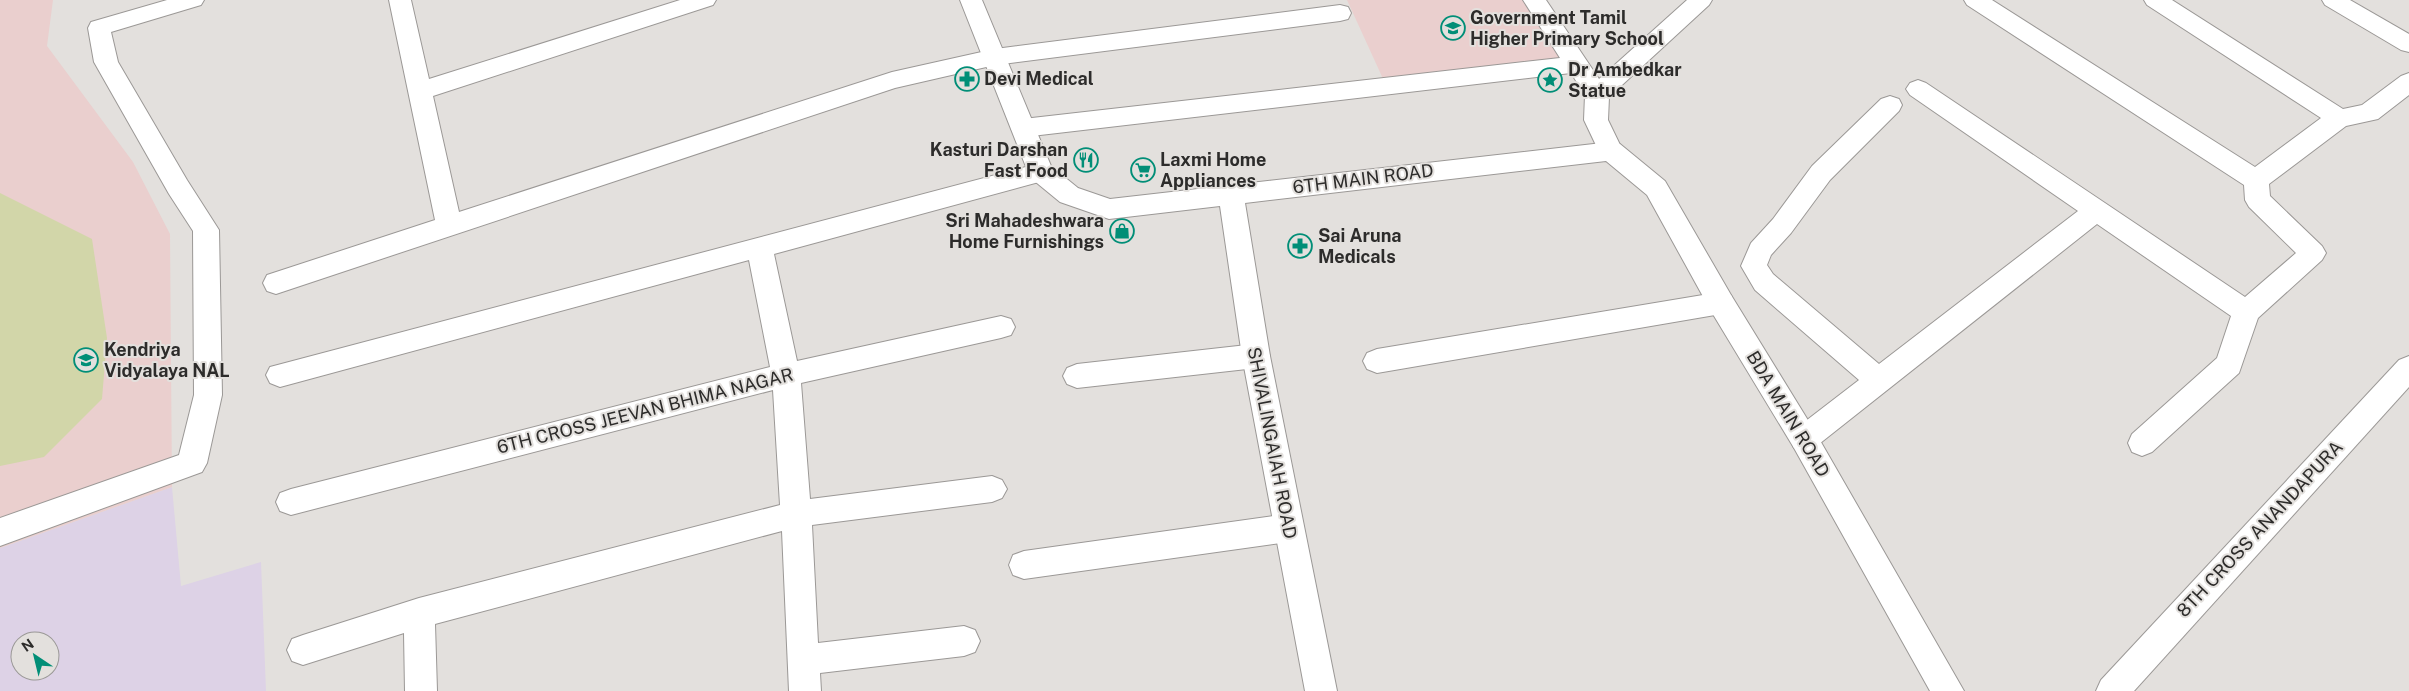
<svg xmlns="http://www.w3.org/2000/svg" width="2409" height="691" font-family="'Public Sans',sans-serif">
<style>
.industrial{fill:#ddd2e6;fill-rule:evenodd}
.education{fill:#eacfce}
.green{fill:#d2d6a9}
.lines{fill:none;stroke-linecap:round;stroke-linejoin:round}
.street-casing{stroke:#9b9896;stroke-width:2}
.secondary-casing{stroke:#9b9896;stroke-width:2}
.street{fill:#fff;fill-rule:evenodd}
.secondary{fill:#fff;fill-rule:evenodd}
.labels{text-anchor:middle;stroke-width:4;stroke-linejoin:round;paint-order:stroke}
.poi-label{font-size:18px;font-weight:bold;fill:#2d2c2b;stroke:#e3e0dd;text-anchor:start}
.street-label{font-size:18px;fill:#2d2c2b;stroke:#e3e0dd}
</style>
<rect width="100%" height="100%" fill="#e3e0dd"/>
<!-- industrial -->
<path class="industrial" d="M172,487L181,586L261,562L266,691H0V548ZM20,641H50V671H20Z"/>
<!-- education -->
<g class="education">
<path d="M0,0H53L47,46L133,162L170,234L172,487L0,548Z"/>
<path d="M1347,0H1526L1565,57L1384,81Z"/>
</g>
<!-- green -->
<path class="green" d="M0,193L92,239L107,338L102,399L44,457L0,466Z"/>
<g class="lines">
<!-- street casing -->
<g class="street-casing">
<g id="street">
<path d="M167,0H204L201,5L111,32L118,62L187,180L219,230L222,395L207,463L202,472L0,546V518L179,455L194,395L193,231L169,194L94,62L88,28L91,22Z"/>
<path d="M389,0H411L429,79L680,0H716L713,5L433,96L459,212L892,72L995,49L1340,5L1348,7L1351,13L1348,19L1340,21L995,65L895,88L276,294L267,291L263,283L267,275L435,220Z"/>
<path d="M1523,0H1546L1599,79L1687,0H1712L1709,5L1609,97L1608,120L1623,151L1620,158L1611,160L1602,158L1584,120L1585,95L1571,73L1023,137L1014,134L1011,128L1014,122L1023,119L1560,58Z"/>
<path d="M1964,0H1992L2255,167L2321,118L2147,5L2144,0H2172L2343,109L2362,105L2401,76L2409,73V95L2378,119L2346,126L2269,184L2270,196L2322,246L2326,253L2322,260L2258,318L2239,373L2152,452L2142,456L2132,452L2128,443L2132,434L2217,358L2231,316L2097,224L1814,448L1804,452L1794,448L1790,439L1794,430L1859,380L1755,290L1741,266L1751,243L1773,219L1812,166L1881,99L1890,96L1899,99L1902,105L1899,111L1830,180L1791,233L1771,255L1767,265L1773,274L1879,364L2078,211L1910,95L1906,89L1910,83L1918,80L1926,83L2245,297L2296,253L2249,207L2245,200L2244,185L1967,5Z"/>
<path d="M2322,0H2350L2409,34V52L2401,50L2325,5Z"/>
<path d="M1041,163L1050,165L1054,172L1050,179L774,254L797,361L1001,316L1011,319L1015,327L1011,335L1001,338L801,383L810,499L992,476L1002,480L1007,489L1002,498L992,502L812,525L818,643L964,626L975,630L980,641L975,652L964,656L820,673L821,691H789L782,531L435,624L437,691H405L404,633L303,665L292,661L287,650L292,639L303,635L419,598L780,505L773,390L291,515L280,511L276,502L280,493L291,489L770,367L749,260L280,387L270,383L266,375L270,367Z"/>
<path d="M1721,292L1731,295L1734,303L1731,311L1721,314L1377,373L1367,369L1363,361L1367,353L1377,349Z"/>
<path d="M1256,344L1266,348L1270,356L1266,364L1256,368L1077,388L1067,384L1063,376L1067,368L1077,364Z"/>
<path d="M2409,356V387L2134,691H2096L2101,680L2399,360Z"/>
<path d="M1288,514L1299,518L1303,528L1299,538L1288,542L1024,579L1013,575L1009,565L1013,555L1024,551Z"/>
</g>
</g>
<!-- secondary casing -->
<g class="secondary-casing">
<path id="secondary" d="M960,0H982L1051,166L1078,188L1110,199L1611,142L1620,144L1665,181L1731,295L1814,430L1964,691H1930L1794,448L1711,311L1647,195L1606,161L1245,203L1270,356L1337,691H1305L1242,356L1220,206L1109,219L1060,202L1032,179L1028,172Z"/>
</g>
<!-- street -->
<use href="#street" class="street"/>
<!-- secondary -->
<use href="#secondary" class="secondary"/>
</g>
<!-- icons -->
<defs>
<g id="school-ring" transform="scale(1.25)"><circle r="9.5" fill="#e3e0dd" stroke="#018e77" stroke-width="1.5"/><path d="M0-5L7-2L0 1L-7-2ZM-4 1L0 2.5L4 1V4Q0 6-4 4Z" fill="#018e77"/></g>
<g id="pharmacy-ring" transform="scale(1.25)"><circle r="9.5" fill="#e3e0dd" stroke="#018e77" stroke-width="1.5"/><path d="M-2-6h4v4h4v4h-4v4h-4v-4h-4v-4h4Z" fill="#018e77"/></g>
<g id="sight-ring" transform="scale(1.25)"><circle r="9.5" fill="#e3e0dd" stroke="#018e77" stroke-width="1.5"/><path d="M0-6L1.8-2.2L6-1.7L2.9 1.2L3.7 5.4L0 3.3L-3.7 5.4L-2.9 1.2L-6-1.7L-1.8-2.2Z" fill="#018e77"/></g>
<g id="restaurant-ring" transform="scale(1.25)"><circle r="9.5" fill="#e3e0dd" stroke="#018e77" stroke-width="1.5"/><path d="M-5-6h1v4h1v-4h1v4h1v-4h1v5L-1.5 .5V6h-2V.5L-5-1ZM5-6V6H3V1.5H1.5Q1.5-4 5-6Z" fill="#018e77"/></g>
<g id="supermarket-ring" transform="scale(1.25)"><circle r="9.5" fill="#e3e0dd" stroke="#018e77" stroke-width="1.5"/><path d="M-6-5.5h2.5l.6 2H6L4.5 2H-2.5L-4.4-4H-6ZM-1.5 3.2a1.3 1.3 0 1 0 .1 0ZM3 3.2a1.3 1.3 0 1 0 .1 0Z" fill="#018e77"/></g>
<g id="shop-ring" transform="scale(1.25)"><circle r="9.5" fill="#e3e0dd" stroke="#018e77" stroke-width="1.5"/><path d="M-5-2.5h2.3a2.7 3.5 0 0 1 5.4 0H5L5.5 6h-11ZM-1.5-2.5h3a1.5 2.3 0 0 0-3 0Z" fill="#018e77"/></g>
</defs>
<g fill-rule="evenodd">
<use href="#school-ring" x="1453" y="28"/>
<use href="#pharmacy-ring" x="967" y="79"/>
<use href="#sight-ring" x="1550" y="80"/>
<use href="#restaurant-ring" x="1086" y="160"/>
<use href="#supermarket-ring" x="1143" y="170"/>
<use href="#shop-ring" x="1122" y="231"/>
<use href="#pharmacy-ring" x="1300" y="246"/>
<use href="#school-ring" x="86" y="360"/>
</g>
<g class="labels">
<!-- poi labels -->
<g class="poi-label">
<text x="1470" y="24">Government Tamil<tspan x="1470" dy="21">Higher Primary School</tspan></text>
<text x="1568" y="76">Dr Ambedkar<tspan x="1568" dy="21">Statue</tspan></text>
<text x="984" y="85">Devi Medical</text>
<text x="1068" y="156" text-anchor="end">Kasturi Darshan<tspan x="1068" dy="21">Fast Food</tspan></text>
<text x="1160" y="166">Laxmi Home<tspan x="1160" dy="21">Appliances</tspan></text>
<text x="1104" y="227" text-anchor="end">Sri Mahadeshwara<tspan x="1104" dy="21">Home Furnishings</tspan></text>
<text x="1318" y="242">Sai Aruna<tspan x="1318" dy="21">Medicals</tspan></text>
<text x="104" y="356">Kendriya<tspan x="104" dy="21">Vidyalaya NAL</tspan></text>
</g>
<!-- street labels -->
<g class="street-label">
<text transform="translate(1363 179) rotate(-7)" y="6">6TH MAIN ROAD</text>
<text transform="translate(645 411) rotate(-14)" y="6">6TH CROSS JEEVAN BHIMA NAGAR</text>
<text transform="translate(1788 414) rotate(59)" y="6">BDA MAIN ROAD</text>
<text transform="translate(1272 443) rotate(79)" y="6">SHIVALINGAIAH ROAD</text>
<text transform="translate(2260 529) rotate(-47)" y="6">8TH CROSS ANANDAPURA</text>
</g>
</g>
<!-- north arrow -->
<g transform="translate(35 656) rotate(325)"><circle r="24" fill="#e3e0dd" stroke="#9a9896"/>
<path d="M0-4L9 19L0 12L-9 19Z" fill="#018e77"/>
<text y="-8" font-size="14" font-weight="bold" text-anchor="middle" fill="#2d2c2b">N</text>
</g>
</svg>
